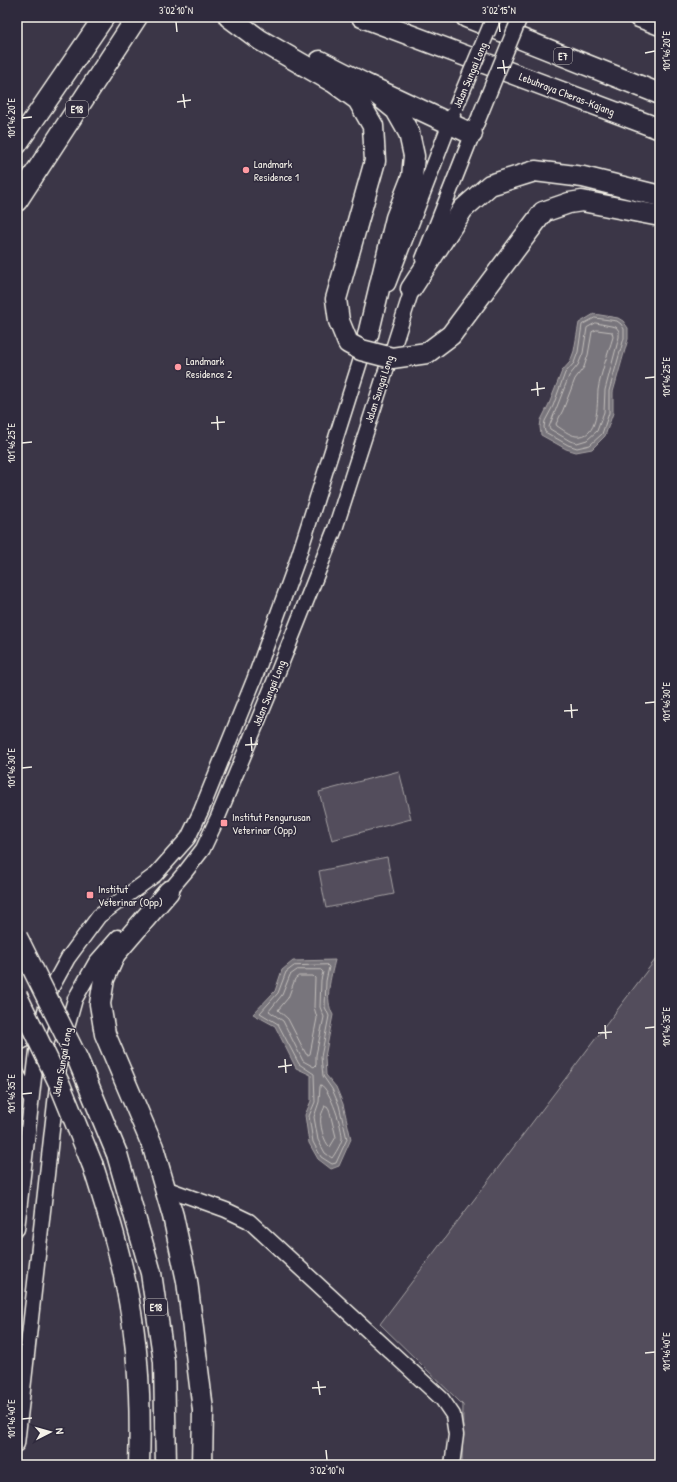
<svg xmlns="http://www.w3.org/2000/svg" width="677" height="1482" font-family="'Patrick Hand',sans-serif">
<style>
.green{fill:#534e5c;stroke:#a4a0a2}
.water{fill:#78747b;stroke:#aaa6a7}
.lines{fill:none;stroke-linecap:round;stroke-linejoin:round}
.shore{stroke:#c2bfbc;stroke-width:1}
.minor-casing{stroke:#f4f1e8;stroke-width:17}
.highway-casing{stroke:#f4f1e8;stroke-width:23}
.minor{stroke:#2f2a3d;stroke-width:14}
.highway{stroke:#2f2a3d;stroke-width:20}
.minor-bridge-casing{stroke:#f4f1e8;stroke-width:17;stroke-linecap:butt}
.highway-bridge-casing{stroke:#f4f1e8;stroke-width:23;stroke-linecap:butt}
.minor-bridge{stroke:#2f2a3d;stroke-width:14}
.highway-bridge{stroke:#2f2a3d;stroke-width:20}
.ticks{fill:none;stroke:#f4f1e8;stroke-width:1.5}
.poi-dot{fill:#ff9aa2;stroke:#2f2a3d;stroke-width:1.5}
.labels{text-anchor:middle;stroke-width:3;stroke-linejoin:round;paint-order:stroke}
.shield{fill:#2f2a3d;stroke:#b9b5b5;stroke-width:1}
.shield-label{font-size:10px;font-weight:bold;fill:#f4f1e8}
.street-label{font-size:11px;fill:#f4f1e8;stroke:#2f2a3d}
.poi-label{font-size:11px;fill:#f4f1e8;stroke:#2f2a3d;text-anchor:start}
.neatline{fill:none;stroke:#f4f1e8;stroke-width:1.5}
.ticks-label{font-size:10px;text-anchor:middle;fill:#f4f1e8}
</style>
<rect width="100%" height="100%" fill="#3b3647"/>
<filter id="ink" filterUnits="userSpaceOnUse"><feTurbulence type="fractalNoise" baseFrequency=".025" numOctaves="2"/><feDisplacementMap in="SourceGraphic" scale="8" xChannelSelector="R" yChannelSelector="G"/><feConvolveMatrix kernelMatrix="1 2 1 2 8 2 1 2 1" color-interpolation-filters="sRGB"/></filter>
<g filter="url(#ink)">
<!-- green -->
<g class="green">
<path d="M399,771L411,819L332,840L319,792Z"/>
<path d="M387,857L394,894L326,908L319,871Z"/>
<path d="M655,960L660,964V1465H462L463,1405L380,1324Z"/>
</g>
<!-- water -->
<g class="water">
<path d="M594,314L618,318L623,321L628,328V339L613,392V413L605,436L592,449L576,452L566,449L541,435L540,427L541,420L549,404L562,371L570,362L574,351L579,323Z"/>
<path d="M335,960C331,977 324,999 333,1015L325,1057L326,1075L336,1087L343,1104L351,1139L339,1166L331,1169L318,1159L309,1143L305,1115L311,1101V1075L296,1068L275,1026L253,1014L275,991L282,970L293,961Z"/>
</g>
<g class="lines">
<!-- shore -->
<g class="shore">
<path d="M595,318L617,321L621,324L624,329V338L609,391V413L602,434L590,445L577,448L568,445L545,432L544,427L545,421L553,406L565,373L574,363L578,352L582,325Z"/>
<path d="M596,323L616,327L619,331V337L605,390L604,412L597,431L587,440L577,443L570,441L550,429L549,427L569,376L578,365L583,353L587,328Z"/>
<path d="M597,330L612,332L613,337C608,354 601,372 598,390C597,404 599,439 576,436C569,435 562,429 557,426L556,424L563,410L575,379L584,367L588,355L592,332Z"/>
<path d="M327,965L329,967L326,981L325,1007L329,1016L321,1057L323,1076L332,1089L339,1105L347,1139L336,1163L332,1164L321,1157L313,1142L309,1116L315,1102L314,1074L299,1064L278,1024L260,1013L278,993L286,972L294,966Z"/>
<path d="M321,970L323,972L321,980L320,1007L324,1017L316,1055V1065L314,1067L303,1061L283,1021L269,1011L282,995L290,975L297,970Z"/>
<path d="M299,976H313L315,978L314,1007L317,1018L310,1054L308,1055L306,1054L288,1019L278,1010L288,998L295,979Z"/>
<path d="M321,1085C330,1089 343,1129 342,1139C341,1144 335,1154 332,1158L325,1153L318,1140L314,1117L319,1102L320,1087Z"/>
<path d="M325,1106H327L329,1109L336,1137L330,1147C324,1143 319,1123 321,1116C322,1112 324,1109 325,1106Z"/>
</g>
<!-- minor casing -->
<g class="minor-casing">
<g id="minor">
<path d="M423,259L480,115"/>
<path d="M388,284L453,115"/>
<path d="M163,896L169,891L186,871L203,849L218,817L272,687L335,529L415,280"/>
<path d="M17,1044L39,1033"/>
<path d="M17,1074L31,1099"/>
<path d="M165,1188L226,1210L249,1221L442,1399L453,1415L456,1435L452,1465"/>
<path d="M17,1229L39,1033L51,989L68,958L99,916L155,875L188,838L201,811L254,680L297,561L366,343"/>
<path d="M17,1444L61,1049L75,999L96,962L118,937"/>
</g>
</g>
<!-- highway casing -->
<g class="highway-casing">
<g id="highway">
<path d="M229,17L260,40L333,82L358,100L373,126L375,161L356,228"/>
<path d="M362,17L660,129"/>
<path d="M466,17L660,94"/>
<path d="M639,17L660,25"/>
<path d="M320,61L363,83L472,134"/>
<path d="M363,83L396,110L409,133L414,156L412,177L396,218L368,335"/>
<path d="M17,144L104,17"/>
<path d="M17,201L137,17"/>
<path d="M543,212L569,203L582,201L660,216"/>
<path d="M411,289L463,209L490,185L535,171L583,177L660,196"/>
<path d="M169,891L115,954L104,979L100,1004L105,1034L153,1147L173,1216L187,1281L203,1410L202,1465"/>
<path d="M117,1154L151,1273L164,1362L166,1465"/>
<path d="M93,1166C107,1210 121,1255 129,1301C139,1355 141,1411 139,1465"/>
</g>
</g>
<!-- minor -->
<use href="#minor" class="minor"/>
<!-- highway -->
<use href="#highway" class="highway"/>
<!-- minor-bridge casing -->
<g class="minor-bridge-casing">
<g id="minor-bridge">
<path d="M456,107L494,17"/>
<path d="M480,115L520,17"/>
</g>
</g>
<!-- highway-bridge casing -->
<g class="highway-bridge-casing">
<g id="highway-bridge">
<path d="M356,228L336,299L339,321L348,343L361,350L392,358L427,353L451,335L543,212"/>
<path d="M17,937L78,1060L117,1154"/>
<path d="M17,996L60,1085L93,1166"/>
</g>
</g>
<!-- minor-bridge -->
<use href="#minor-bridge" class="minor-bridge"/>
<!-- highway-bridge -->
<use href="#highway-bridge" class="highway-bridge"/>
</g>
</g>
<!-- ticks -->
<path class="ticks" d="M176,22L177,32M499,22L500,32M645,53L655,51M503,60L505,74M497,68L511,67M183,94L185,108M177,102L191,100M22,118L32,117M645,378L655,377M537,382L538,396M531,390L545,388M217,416L218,430M211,423L225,422M22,443L32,442M645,703L655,702M571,704L572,718M564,711L578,710M251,737L252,751M245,745L258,744M22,768L32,767M605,1025L606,1039M645,1028L655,1027M598,1033L612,1032M285,1059L286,1073M278,1067L292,1065M22,1094L32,1093M645,1353L655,1352M318,1381L320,1395M312,1388L326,1387M22,1419L32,1418M326,1450L327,1460"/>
<!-- markers -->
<g class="poi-dot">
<circle cx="246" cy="170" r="4"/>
<circle cx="178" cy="367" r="4"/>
<rect x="220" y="819" width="8" height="8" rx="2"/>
<rect x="86" y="891" width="8" height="8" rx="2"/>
</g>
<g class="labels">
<!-- shield labels -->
<g class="shield">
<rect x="554" y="48" width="18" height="16" rx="3"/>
<rect x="66" y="101" width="22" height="16" rx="3"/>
<rect x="145" y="1299" width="22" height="16" rx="3"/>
</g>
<g class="shield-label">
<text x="563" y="60">E7</text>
<text x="77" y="113">E18</text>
<text x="156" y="1311">E18</text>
</g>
<!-- street labels -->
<g class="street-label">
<text transform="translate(470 75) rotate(-67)" y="4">Jalan Sungai Long</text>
<text transform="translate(567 94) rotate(21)" y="4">Lebuhraya Cheras–Kajang</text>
<text transform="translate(379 389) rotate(-72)" y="4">Jalan Sungai Long</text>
<text transform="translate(269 693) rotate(-68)" y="4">Jalan Sungai Long</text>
<text transform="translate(62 1062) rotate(-80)" y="4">Jalan Sungai Long</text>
</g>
<!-- poi labels -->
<g class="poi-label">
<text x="254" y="168">Landmark<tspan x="254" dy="13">Residence 1</tspan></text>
<text x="186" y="365">Landmark<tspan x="186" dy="13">Residence 2</tspan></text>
<text x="232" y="821">Institut Pengurusan<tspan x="232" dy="13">Veterinar (Opp)</tspan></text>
<text x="98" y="893">Institut<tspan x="98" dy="13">Veterinar (Opp)</tspan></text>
</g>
</g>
<!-- margin -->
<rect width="677" height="1482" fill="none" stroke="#2f2a3d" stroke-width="44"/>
<!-- north arrow -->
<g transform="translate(50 1432) rotate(84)" stroke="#2f2a3d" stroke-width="3" paint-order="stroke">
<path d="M0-3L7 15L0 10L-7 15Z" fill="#f4f1e8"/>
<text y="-6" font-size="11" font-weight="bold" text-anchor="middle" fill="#f4f1e8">N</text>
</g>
<rect x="22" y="22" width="633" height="1438" class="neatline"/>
<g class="ticks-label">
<text x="176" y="14">3°02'10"N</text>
<text x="499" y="14">3°02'15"N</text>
<text transform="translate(666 51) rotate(-90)" y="4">101°46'20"E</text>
<text transform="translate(11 118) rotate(-90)" y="4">101°46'20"E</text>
<text transform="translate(666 377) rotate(-90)" y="4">101°46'25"E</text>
<text transform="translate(11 443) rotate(-90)" y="4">101°46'25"E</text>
<text transform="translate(666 702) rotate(-90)" y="4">101°46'30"E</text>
<text transform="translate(11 768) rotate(-90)" y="4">101°46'30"E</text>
<text transform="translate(666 1027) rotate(-90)" y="4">101°46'35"E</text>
<text transform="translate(11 1094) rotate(-90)" y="4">101°46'35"E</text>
<text transform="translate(666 1352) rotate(-90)" y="4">101°46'40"E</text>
<text transform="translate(11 1419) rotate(-90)" y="4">101°46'40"E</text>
<text x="327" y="1474">3°02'10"N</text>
</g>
</svg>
